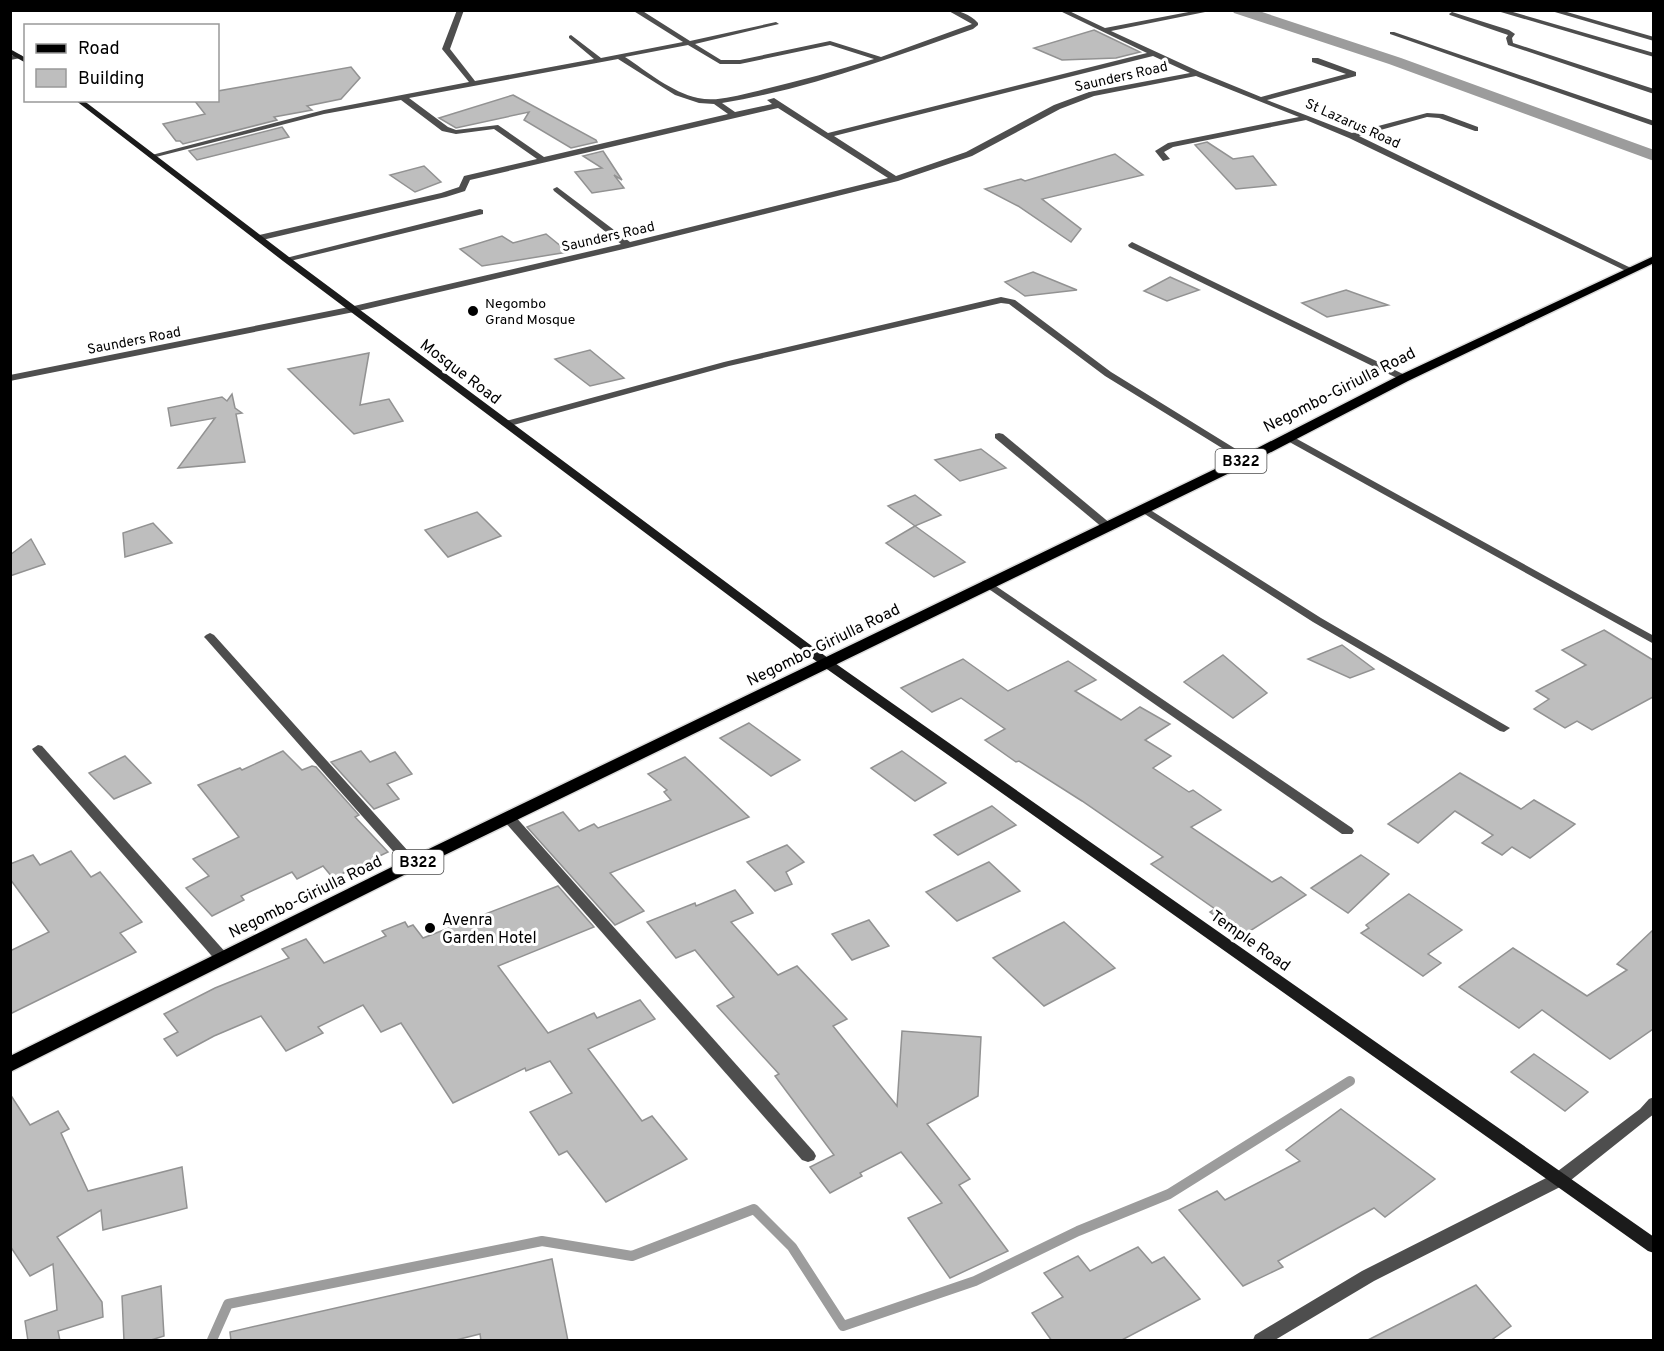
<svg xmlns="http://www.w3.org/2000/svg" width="1664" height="1351" font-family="Overpass,sans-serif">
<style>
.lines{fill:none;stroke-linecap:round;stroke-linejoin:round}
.stream{stroke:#9c9c9c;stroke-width:10}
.canal{fill:#9c9c9c;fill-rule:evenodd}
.building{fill:#bebebe;stroke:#929292;stroke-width:1.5}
.primary-casing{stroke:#dbdbdb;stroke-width:3}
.street{fill:#4e4e4e;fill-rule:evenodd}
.secondary{fill:#1b1b1b;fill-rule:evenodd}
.primary{fill:#000;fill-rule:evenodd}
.poi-dot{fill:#000;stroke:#fff;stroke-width:2}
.labels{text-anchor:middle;stroke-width:6;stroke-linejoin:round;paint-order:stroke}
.far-street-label{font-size:14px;fill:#000;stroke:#fff}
.far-poi-label{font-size:14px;fill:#000;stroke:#fff;text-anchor:start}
.shield{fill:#fff;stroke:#4c4c4c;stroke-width:1.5}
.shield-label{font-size:15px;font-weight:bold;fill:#000}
.street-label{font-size:16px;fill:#000;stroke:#fff}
.poi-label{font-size:16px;fill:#000;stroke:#fff;text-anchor:start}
</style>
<rect width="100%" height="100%" fill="#fff"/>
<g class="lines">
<!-- stream -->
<path class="stream" d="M212,1340L228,1304L542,1241L632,1256L754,1209L792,1247L843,1326L975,1281L1078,1231L1169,1194L1350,1081"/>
<!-- canal -->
<path class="canal" d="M1232,10H1256L1401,58L1654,150V161L1389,64L1234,13Z"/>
</g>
<!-- building -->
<g class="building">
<path d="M1094,30L1140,52L1116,58L1062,60L1034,48Z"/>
<path d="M351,67L360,78L341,99L307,106L312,110L274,117L277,120L183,144L180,141H176L163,124L205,114L194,100H218V91Z"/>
<path d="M513,95L596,140L597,142L571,148L524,120L529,112L456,128L439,118Z"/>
<path d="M282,127L289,137L197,160L189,151Z"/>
<path d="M1207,142L1233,159L1253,156L1276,185L1236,189L1195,145Z"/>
<path d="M603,151L622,180L614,175L624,188L592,193L575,172L602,168L583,156Z"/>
<path d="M1115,154L1143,175L1042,199L1081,229L1071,242L1018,206L985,189L1021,179L1025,181Z"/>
<path d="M424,166L441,182L415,192L390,175Z"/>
<path d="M546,234L568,252L482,266L460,249L502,236L513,243Z"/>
<path d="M1033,272L1077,290L1025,296L1005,282Z"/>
<path d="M1170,277L1199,290L1167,301L1144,291Z"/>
<path d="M1346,290L1388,305L1327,317L1302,303Z"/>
<path d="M590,350L624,378L590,386L555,359Z"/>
<path d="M369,353L360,405L389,399L403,421L354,434L288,369Z"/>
<path d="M232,394L235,408L242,413L236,414L245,462L178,468L215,418L171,426L168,408L222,397L227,401Z"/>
<path d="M981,449L1006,468L960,481L935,460Z"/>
<path d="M915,495L941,515L915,526L888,506Z"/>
<path d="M477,512L501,536L448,557L425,530Z"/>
<path d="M153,523L172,543L125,557L123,533Z"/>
<path d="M915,526L965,562L934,577L886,543Z"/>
<path d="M31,539L45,564L10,576V555Z"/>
<path d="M1604,630L1653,660V697L1592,730L1577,721L1565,728L1534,709L1549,699L1536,691L1586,665L1562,650Z"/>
<path d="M1342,645L1374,669L1350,678L1308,659Z"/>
<path d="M1223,655L1267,693L1233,718L1184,682Z"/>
<path d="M963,659L1008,691L1068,661L1096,680L1075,691L1121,720L1140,707L1170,724L1145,740L1171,756L1153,768L1189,792L1193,790L1221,810L1191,827L1272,882L1281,877L1306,895L1242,936L1210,912L1215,909L1151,864L1163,857L1082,801L1019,761L1016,762L985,740L1005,729L961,698L932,712L901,688Z"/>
<path d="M749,723L800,760L771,776L720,738Z"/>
<path d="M283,751L302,770L312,766L316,767L359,815L355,817L388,852L333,878L323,866L297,879L292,872L241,896L244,900L212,916L186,888L209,876L193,859L239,837L198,785L240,768L242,770Z"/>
<path d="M361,751L370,762L395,752L412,774L387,784L399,799L374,809L331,762Z"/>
<path d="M902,751L946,783L915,801L871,768Z"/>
<path d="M125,756L151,783L114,799L89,773Z"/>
<path d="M685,757L749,817L610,873L644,911L615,925L527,827L563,812L579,831L594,824L598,828L671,800L664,792L667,790L648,774Z"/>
<path d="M1460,773L1521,809L1534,800L1575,824L1530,858L1512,847L1502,855L1482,843L1493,835L1455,811L1418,843L1388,824Z"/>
<path d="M992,806L1016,825L958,855L934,835Z"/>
<path d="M787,845L804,862L786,872L792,884L775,891L747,862Z"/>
<path d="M71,851L91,877L100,872L142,922L120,933L136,952L10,1014V951L49,932L10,879V864L33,855L40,865Z"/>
<path d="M1361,855L1389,874L1348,913L1311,888Z"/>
<path d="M989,862L1020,891L957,921L926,892Z"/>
<path d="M558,886L594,927L498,966L548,1033L594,1013L597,1018L640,1000L655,1019L588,1049L642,1121L652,1116L687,1159L606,1202L567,1151L559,1155L530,1112L572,1093L550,1061L526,1071L525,1068L453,1103L401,1023L381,1032L363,1005L318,1027L323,1033L286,1051L261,1016L214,1036L177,1056L164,1039L178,1032L164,1014L215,988L289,958L282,949L306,939L324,963L386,936L382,931L405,922L408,927L413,925L423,938Z"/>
<path d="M735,890L753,913L731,922L778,975L797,966L847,1019L833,1026L897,1106L902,1031L981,1037L978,1096L927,1124L970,1179L959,1185L1008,1251L950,1278L908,1218L942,1203L901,1152L860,1173L862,1176L830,1193L810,1167L834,1155L775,1076L779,1074L717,1006L734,997L695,950L676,958L647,922L695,903L696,906Z"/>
<path d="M1409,894L1462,930L1428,954L1441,963L1423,976L1361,933L1369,928L1366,925Z"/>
<path d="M869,920L889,946L852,960L832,934Z"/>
<path d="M1064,922L1115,968L1044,1006L993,958Z"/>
<path d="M1653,930V1029L1610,1059L1542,1010L1519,1028L1459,987L1513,948L1587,996L1627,970L1617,964Z"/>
<path d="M1534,1054L1588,1092L1565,1111L1511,1072Z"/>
<path d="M10,1094L30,1125L58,1111L69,1129L61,1133L88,1191L182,1167L187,1208L103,1230L101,1210L57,1237L102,1302L103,1317L58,1331L60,1341H28L25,1321L57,1310L53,1264L30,1276L10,1246Z"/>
<path d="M1341,1109L1435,1179L1385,1217L1374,1208L1278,1261L1283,1267L1243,1286L1179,1210L1217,1191L1225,1200L1300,1161L1286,1150Z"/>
<path d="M1138,1247L1152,1263L1164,1257L1200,1299L1120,1341H1052L1032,1313L1063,1297L1044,1273L1078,1256L1090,1271Z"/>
<path d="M552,1259L568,1341H481L480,1334L452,1341H231L230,1332Z"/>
<path d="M1476,1285L1511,1326L1490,1341H1366Z"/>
<path d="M161,1286L164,1336L148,1341H124L122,1296Z"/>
</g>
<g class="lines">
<!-- primary casing -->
<g class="primary-casing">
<path id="primary" d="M1654,256V263L1408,381L1252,462L418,868L10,1072V1056L406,860L1242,456L1400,375Z"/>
</g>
<!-- street -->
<g class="street">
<path d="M457,10H464L450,49L475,81L594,59L569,38V36L571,35L601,58L683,42L632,10H641L690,41L776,22L779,24L695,44L721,60H740L830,41L881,57L972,24L947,10C959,10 970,14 978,23V25L973,29C891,58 808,89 722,103L735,112L772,104L767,100L774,98L828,133L1147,53L1058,10H1067L1105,28L1199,10H1215L1111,31L1200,72L1261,97L1346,74L1312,62V58H1318L1356,72V76L1267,100L1352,133L1427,113L1443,114L1478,127V131H1475L1439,118L1427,117L1359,136L1633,269L1626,271L1349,138L1306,120L1173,147L1164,152L1170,159L1163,161L1155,151L1168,143L1299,117L1196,76L1094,96L1060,109L972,156L898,181L628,248L354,312L10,381V375L354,306L621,244L554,191L553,189L557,187L630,242L888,178L778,108L470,180L465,191L446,197L258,241L254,238L255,236L441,193L459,187L464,176L537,159L494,129L456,134L442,131L401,100L324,114L152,158L148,156L324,110L469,82L442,49ZM688,45L720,64H740L830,45L874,59C834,72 793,82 753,92C735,96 716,102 698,98C671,92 648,72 625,57ZM1153,56L1190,73L1089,92L1054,105L966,152L896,176L834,136ZM618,59L675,95L699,103L714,104L728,114L544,157L498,125L456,130L448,127L409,98Z"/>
<path d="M1494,10H1506L1654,53V57Z"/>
<path d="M1548,10H1560L1654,37V41Z"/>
<path d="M1452,12L1509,30L1515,34L1512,38L1513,43L1654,89V94L1508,45L1506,38L1508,35L1450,15L1449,14Z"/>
<path d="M1390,32H1394L1654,121V126L1390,34Z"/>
<path d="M18,54L22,56L21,58L10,60V56Z"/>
<path d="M480,209L483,210V214L286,262L282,259Z"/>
<path d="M1132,242L1407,376L1409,378L1407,380H1401L1129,247L1128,245Z"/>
<path d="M1001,297L1015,300L1111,372L1252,459L1247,462L1243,461L1105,376L1009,304L1001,303L729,366L506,427L501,424L502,422L724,362Z"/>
<path d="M999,433L1003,434L1111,524L1112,526L1111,528H1103L995,438V434Z"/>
<path d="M1288,434L1654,636V644L1284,439V435Z"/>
<path d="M1144,506L1321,618L1510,728L1504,732L1500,731L1313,622L1140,511L1139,509L1140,507Z"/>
<path d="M987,580L1352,828L1354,831L1352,834H1342L983,585L981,583L983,581Z"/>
<path d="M210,633L214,635L417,861L419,864L417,867H407L206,639L204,637L206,635Z"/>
<path d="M38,745L42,746L227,954L229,958L227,962H217L34,752L32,749Z"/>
<path d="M509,814L514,815L814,1152L816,1156L814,1160L808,1162L802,1160L504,821L502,818L504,815Z"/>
<path d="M1654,1097V1114L1650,1117L1566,1184L1374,1281L1275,1340H1253L1255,1335L1362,1271L1554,1174L1640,1109L1649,1099Z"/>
</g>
<!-- secondary -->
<g class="secondary">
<path d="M10,49L26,58V63L10,54Z"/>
<path d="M75,100H83L289,257L832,661L1654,1237V1253L1648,1251L824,667L283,261Z"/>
</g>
<!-- primary -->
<use href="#primary" class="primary"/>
</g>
<!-- markers -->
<g class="poi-dot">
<circle cx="473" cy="311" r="6"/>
<circle cx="430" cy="928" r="6"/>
</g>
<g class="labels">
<!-- far-street labels -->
<g class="far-street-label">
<text transform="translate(1121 76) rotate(-13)" y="5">Saunders Road</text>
<text transform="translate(1353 123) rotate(24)" y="5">St Lazarus Road</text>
<text transform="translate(608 236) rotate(-13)" y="5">Saunders Road</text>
<text transform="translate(134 340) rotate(-11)" y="5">Saunders Road</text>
</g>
<!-- far-poi labels -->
<g class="far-poi-label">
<text x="485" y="308">Negombo<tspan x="485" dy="16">Grand Mosque</tspan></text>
</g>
<!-- shield labels -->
<g class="shield">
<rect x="1215.5" y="449" width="51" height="24" rx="4.5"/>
<rect x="392.5" y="850" width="51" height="24" rx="4.5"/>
</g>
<g class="shield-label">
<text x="1241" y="466">B322</text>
<text x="418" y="867">B322</text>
</g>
<!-- street labels -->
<g class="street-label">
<text transform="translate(461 371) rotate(37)" y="6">Mosque Road</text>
<text transform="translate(1339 389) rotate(-27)" y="6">Negombo-Giriulla Road</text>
<text transform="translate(823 644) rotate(-26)" y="6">Negombo-Giriulla Road</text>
<text transform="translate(305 896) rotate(-26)" y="6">Negombo-Giriulla Road</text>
<text transform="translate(1251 940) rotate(35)" y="6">Temple Road</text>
</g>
<!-- poi labels -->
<g class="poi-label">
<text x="442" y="925">Avenra<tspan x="442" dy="18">Garden Hotel</tspan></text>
</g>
</g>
<!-- border -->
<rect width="1664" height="1351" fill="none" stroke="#000000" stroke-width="24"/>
<!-- legend -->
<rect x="24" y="24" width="195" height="78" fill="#ffffff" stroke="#999999" stroke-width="1.5"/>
<rect x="36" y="44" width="30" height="9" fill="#000000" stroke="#999999" stroke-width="1.5"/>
<text x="78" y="54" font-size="18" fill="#000000">Road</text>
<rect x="36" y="69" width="30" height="18" fill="#bebebe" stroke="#999999" stroke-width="1.5"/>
<text x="78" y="84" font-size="18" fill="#000000">Building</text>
</svg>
